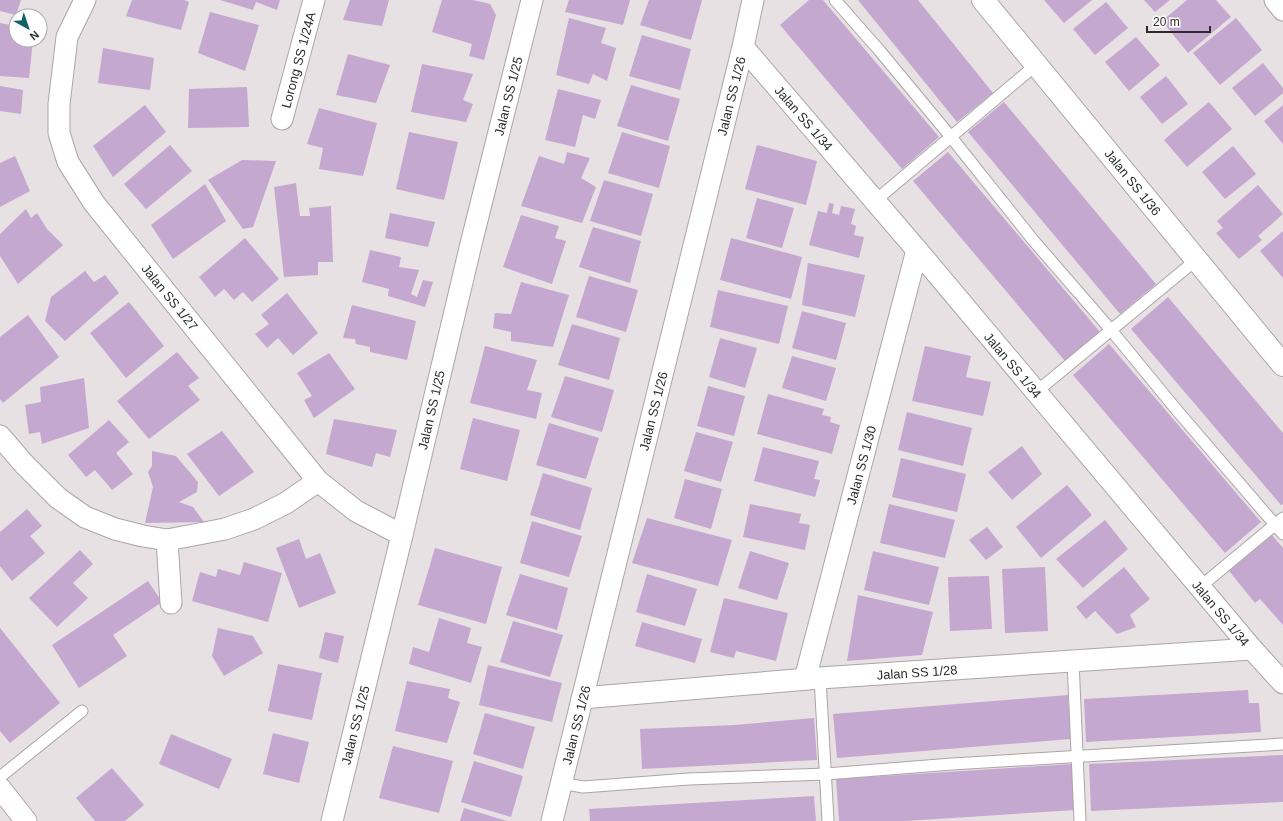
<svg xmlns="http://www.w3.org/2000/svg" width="1283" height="821" font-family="Arial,sans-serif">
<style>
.building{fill:#c4a8cf}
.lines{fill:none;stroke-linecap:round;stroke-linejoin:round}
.lane-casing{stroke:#aba5a8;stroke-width:13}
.street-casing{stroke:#aba5a8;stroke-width:23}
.secondary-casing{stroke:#aba5a8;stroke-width:24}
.lane{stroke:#fff;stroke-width:11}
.street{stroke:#fff;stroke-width:21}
.secondary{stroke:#fff;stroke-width:22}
.labels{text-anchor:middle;stroke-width:3.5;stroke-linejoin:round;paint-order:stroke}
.street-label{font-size:13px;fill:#2d2b2c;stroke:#fff}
</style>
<rect width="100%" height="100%" fill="#e7e1e4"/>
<!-- building -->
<g class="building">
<path d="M0,0H21L16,15L0,11Z"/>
<path d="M132,0H184L189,2L181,30L126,16Z"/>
<path d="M220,0H280L277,10L256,2L253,10Z"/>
<path d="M350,0H389L382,26L343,20Z"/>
<path d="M442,0H473L490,4L496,15L484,60L469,56L472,44L432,32Z"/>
<path d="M569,0H630L623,25L565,12Z"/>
<path d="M649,0H702L691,40L640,25Z"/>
<path d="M809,0H823L939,137L902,169L780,25Z"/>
<path d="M858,0H918L993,93L957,122Z"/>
<path d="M1044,0H1092L1064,23Z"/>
<path d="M1144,0H1170L1155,12Z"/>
<path d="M1187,0H1216L1231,17L1188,53L1162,21Z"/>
<path d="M1106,2L1128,28L1095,55L1073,29Z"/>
<path d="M210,12L259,25L245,71L198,53Z"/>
<path d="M569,18L606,28L601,43L616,48L607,81L593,74L589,84L556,75Z"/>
<path d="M1236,18L1262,50L1220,85L1193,53Z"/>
<path d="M0,23L16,26V40H33L29,78L0,76Z"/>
<path d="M642,35L691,49L680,90L629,76Z"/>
<path d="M1136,37L1160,65L1129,91L1105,62Z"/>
<path d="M103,48L154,58L150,90L98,83Z"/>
<path d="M348,54L390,65L376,103L336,95Z"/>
<path d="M1263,63L1283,88V93L1255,116L1232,88Z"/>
<path d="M422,64L473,74L463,100L473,104L466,122L411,112Z"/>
<path d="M1166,76L1188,104L1162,124L1140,97Z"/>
<path d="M631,85L680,99L668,141L617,126Z"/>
<path d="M0,86L23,90L21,114L0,111Z"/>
<path d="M247,87L249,127L188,128L189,89Z"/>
<path d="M558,89L601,100L595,119L583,115L575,147L545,140Z"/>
<path d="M1004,102L1156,284L1120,314L968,132Z"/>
<path d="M1209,102L1232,129L1187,167L1164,140Z"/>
<path d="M145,105L166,132L113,177L93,146Z"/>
<path d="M1283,105V144L1264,121Z"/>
<path d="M319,108L377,123L363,176L319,169L323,148L307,144Z"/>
<path d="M409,132L458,142L444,200L396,189Z"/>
<path d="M622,132L670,146L659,188L608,173Z"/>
<path d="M170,145L192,171L146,209L124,184Z"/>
<path d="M757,145L817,161L806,205L745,189Z"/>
<path d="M1233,146L1256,174L1225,199L1202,172Z"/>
<path d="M567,152L590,158L581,178L596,187L582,223L521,206L539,156L564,164Z"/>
<path d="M948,152L1100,332L1065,361L913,181Z"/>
<path d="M15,156L30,191L0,207V163Z"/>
<path d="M242,160L276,161L253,227L243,229L208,180Z"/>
<path d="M604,180L653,194L641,236L590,221Z"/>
<path d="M296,183L300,216H310L309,208L331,206L333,262H318V275L284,277L274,187Z"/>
<path d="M205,184L226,221L173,259L151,225Z"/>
<path d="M1258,185L1283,214L1258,236L1262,240L1239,259L1216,233L1223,228L1217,221Z"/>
<path d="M757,198L794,208L782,248L746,238Z"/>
<path d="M829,203L834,204L832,213L839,215L841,206L855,209L851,224L856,226L854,235L864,237L859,258L809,245L818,211L827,213Z"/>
<path d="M26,209L31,218L37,213L47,229L63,245L18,284L0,256V234Z"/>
<path d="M390,213L435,222L428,247L385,238Z"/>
<path d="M521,215L559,226L555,238L566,241L552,284L503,267Z"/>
<path d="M593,227L641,241L630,283L579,267Z"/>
<path d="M1283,231V278L1260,251Z"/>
<path d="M245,238L279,279L252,302L243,292L234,300L224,289L215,297L199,277Z"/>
<path d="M731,238L802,257L791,299L720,280Z"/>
<path d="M370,250L401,257L399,267L419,270L411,294L417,297L423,280L433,282L425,307L388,296L389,289L362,282Z"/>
<path d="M808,263L865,275L855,317L802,305Z"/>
<path d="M85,271L94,282L105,275L119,293L65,341L45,321L51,297Z"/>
<path d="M589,276L638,290L626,332L576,317Z"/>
<path d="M521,282L569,295L553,347L511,341V332L493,328L495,313L511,314Z"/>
<path d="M718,290L788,306L779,344L710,327Z"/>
<path d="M287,293L318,333L293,355L278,338L267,348L255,334L269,324L261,315Z"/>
<path d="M1168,297L1283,433V504L1281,505L1131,329Z"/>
<path d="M129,302L164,346L126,378L90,333Z"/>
<path d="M352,305L416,321L407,360L370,352V347L356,344L355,339L343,338Z"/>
<path d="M802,311L846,323L836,360L792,348Z"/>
<path d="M28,315L59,357L3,403L0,399V337Z"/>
<path d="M572,324L620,338L609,380L558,365Z"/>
<path d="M720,338L757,348L745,388L709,377Z"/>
<path d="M1109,344L1261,522L1225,553L1073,375Z"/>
<path d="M485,346L537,360L527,390L542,393L536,419L470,403Z"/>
<path d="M925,346L971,356L966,377L991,382L983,416L912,401Z"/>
<path d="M177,352L199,378L188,386L200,400L149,439L117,401Z"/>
<path d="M329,353L355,389L314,418L304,400L312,396L297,373Z"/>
<path d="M792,356L836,368L826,401L782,388Z"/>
<path d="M565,376L614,390L602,432L551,417Z"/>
<path d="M84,378L89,428L42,444L40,432L29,434L25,405L41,402L40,387Z"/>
<path d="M708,386L745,396L734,436L697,426Z"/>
<path d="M768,394L824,409L822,415L831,417L830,422L840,425L832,454L757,434Z"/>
<path d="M907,412L972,428L963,466L898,450Z"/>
<path d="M473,418L520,430L507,481L460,469Z"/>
<path d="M334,419L397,430L390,457L376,453L372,467L326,454Z"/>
<path d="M109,420L129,442L116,453L133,474L112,490L95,470L86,477L68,455Z"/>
<path d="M549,423L599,438L586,479L536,465Z"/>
<path d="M222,431L254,472L219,496L187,454Z"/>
<path d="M696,432L733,442L721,482L684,471Z"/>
<path d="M1022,446L1042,474L1012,500L988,472Z"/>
<path d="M763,447L819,461L814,479L820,480L815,497L754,481Z"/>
<path d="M152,451L176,456L198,482L197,492L179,502L193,507L204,522L145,523L153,487L148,472L152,466Z"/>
<path d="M901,458L966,474L957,512L892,497Z"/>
<path d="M543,473L592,488L580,530L530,515Z"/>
<path d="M685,479L722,489L711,529L674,518Z"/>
<path d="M1067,485L1092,515L1041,558L1016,527Z"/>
<path d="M750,504L801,514L799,523L810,525L805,550L743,537Z"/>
<path d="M889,504L955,520L945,558L880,543Z"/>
<path d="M27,509L42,526L30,536L45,553L12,581L0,566V532Z"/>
<path d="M647,518L732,540L718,586L632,563Z"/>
<path d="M1105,520L1128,549L1083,588L1056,559Z"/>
<path d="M532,521L582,536L569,577L520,563Z"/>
<path d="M987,527L1003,547L986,560L969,540Z"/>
<path d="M1272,535L1283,548V625L1260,599L1255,603L1229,571Z"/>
<path d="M299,539L306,559L320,553L336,593L299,608L276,548Z"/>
<path d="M435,548L502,567L486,624L418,605Z"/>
<path d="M80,550L93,564L73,583L88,598L57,627L29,598Z"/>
<path d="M750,551L789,563L777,600L738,588Z"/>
<path d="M873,551L939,567L929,605L864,590Z"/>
<path d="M244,562L282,573L268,622L192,601L200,572L216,577L218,569L240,575Z"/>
<path d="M1045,567L1048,631L1005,633L1002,569Z"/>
<path d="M1124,567L1150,599L1130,615L1136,627L1117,634L1095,611L1086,619L1076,607Z"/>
<path d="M520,574L568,588L557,630L506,615Z"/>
<path d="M647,574L697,589L685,626L636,612Z"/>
<path d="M989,576L992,629L950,631L948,577Z"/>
<path d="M148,581L162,602L113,635L127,656L79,688L52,645Z"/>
<path d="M858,595L933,612L922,655L847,661Z"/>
<path d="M724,598L788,613L776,661L736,651L734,658L710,652Z"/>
<path d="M439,618L471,628L467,643L482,647L471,683L409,664L413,647L429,652Z"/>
<path d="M513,621L563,635L550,677L500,662Z"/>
<path d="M642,622L702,639L695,663L635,646Z"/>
<path d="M0,628L60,703L10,743L0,731Z"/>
<path d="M218,628L253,636L263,653L224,676L212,656Z"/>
<path d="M325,632L344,636L338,663L319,658Z"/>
<path d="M278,664L322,673L312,720L268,711Z"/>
<path d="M488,665L562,683L552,722L479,705Z"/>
<path d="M407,681L450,689L448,698L460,702L447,743L395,731Z"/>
<path d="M1248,690L1249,703H1259L1261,732L1086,742L1084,699Z"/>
<path d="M1068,695L1071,739L837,758L833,714Z"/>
<path d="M485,713L535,727L523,769L473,754Z"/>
<path d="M814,718L817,760L642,769L640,729L734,725Z"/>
<path d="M273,733L309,742L299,783L263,774Z"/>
<path d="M171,734L232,759L219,789L159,764Z"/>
<path d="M393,746L453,761L439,813L379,798Z"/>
<path d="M1283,755V802L1091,811L1089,764Z"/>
<path d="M474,761L523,776L511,817L461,802Z"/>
<path d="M1073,764L1076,810L905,821H839L836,779Z"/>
<path d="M112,768L144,805L125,821H95L76,798Z"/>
<path d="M814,796L816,821H590L589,809Z"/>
<path d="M464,808L507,821H460Z"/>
</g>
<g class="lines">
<!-- lane casing -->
<g class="lane-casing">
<g id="lane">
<path d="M835,0L879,50L951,137L1033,240L1111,330L1175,408L1283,534"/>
<path d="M875,201L1037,64"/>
<path d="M1036,392L1196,260"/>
<path d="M1200,587L1283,518"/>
<path d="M1073,661L1080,821"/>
<path d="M820,678L828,821"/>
<path d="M0,777L82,711"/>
<path d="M561,783L583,787L689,779L826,774L952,764L1283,744"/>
</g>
</g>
<!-- street casing -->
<g class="street-casing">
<g id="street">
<path d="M85,0L67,37L59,104V133L68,162L94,203L318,481L356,511L402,535"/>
<path d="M1275,0L1283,10"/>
<path d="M743,47L917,250L1252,649L1283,683"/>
<path d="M282,119L314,0"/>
<path d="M0,436L24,464L58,498L85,517L115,529L143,536L167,540L225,529L254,519L286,503L318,481"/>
<path d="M167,540L171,603"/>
<path d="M805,679L917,250"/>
<path d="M582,698L820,678L1252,649"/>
<path d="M0,788L26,821"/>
<path d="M332,821L402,535L471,244L532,0"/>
<path d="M552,821L743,47L753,0"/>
</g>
</g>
<!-- secondary casing -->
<g class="secondary-casing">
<path id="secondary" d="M983,0L1283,365"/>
</g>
<!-- lane -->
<use href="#lane" class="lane"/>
<!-- street -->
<use href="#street" class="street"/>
<!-- secondary -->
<use href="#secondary" class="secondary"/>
</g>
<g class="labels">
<!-- street labels -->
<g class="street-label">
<text transform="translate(298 60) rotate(-75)" y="5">Lorong SS 1/24A</text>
<text transform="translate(508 96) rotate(-76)" y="5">Jalan SS 1/25</text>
<text transform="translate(731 96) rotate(-76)" y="5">Jalan SS 1/26</text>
<text transform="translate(804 118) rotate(49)" y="5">Jalan SS 1/34</text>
<text transform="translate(1133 182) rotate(51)" y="5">Jalan SS 1/36</text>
<text transform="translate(170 297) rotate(51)" y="5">Jalan SS 1/27</text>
<text transform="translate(1013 365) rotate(50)" y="5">Jalan SS 1/34</text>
<text transform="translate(431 410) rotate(-77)" y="5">Jalan SS 1/25</text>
<text transform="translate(653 411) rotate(-76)" y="5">Jalan SS 1/26</text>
<text transform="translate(861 465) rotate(-75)" y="5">Jalan SS 1/30</text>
<text transform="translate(1221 613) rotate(50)" y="5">Jalan SS 1/34</text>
<text transform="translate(917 672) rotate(-4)" y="5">Jalan SS 1/28</text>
<text transform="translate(355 725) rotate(-76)" y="5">Jalan SS 1/25</text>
<text transform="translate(576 725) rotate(-76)" y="5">Jalan SS 1/26</text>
</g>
</g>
<!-- north arrow -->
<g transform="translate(28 28) rotate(140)"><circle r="19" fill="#ffffff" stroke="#abaaab"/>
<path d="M0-3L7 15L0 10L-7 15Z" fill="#106168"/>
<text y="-6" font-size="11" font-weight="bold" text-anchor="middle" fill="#2d2b2c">N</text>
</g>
<!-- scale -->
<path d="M1147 26v6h63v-6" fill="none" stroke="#2d2b2c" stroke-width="2"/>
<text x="1153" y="26" font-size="12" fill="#2d2b2c" stroke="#ffffff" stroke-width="3" paint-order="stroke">20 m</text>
</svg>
